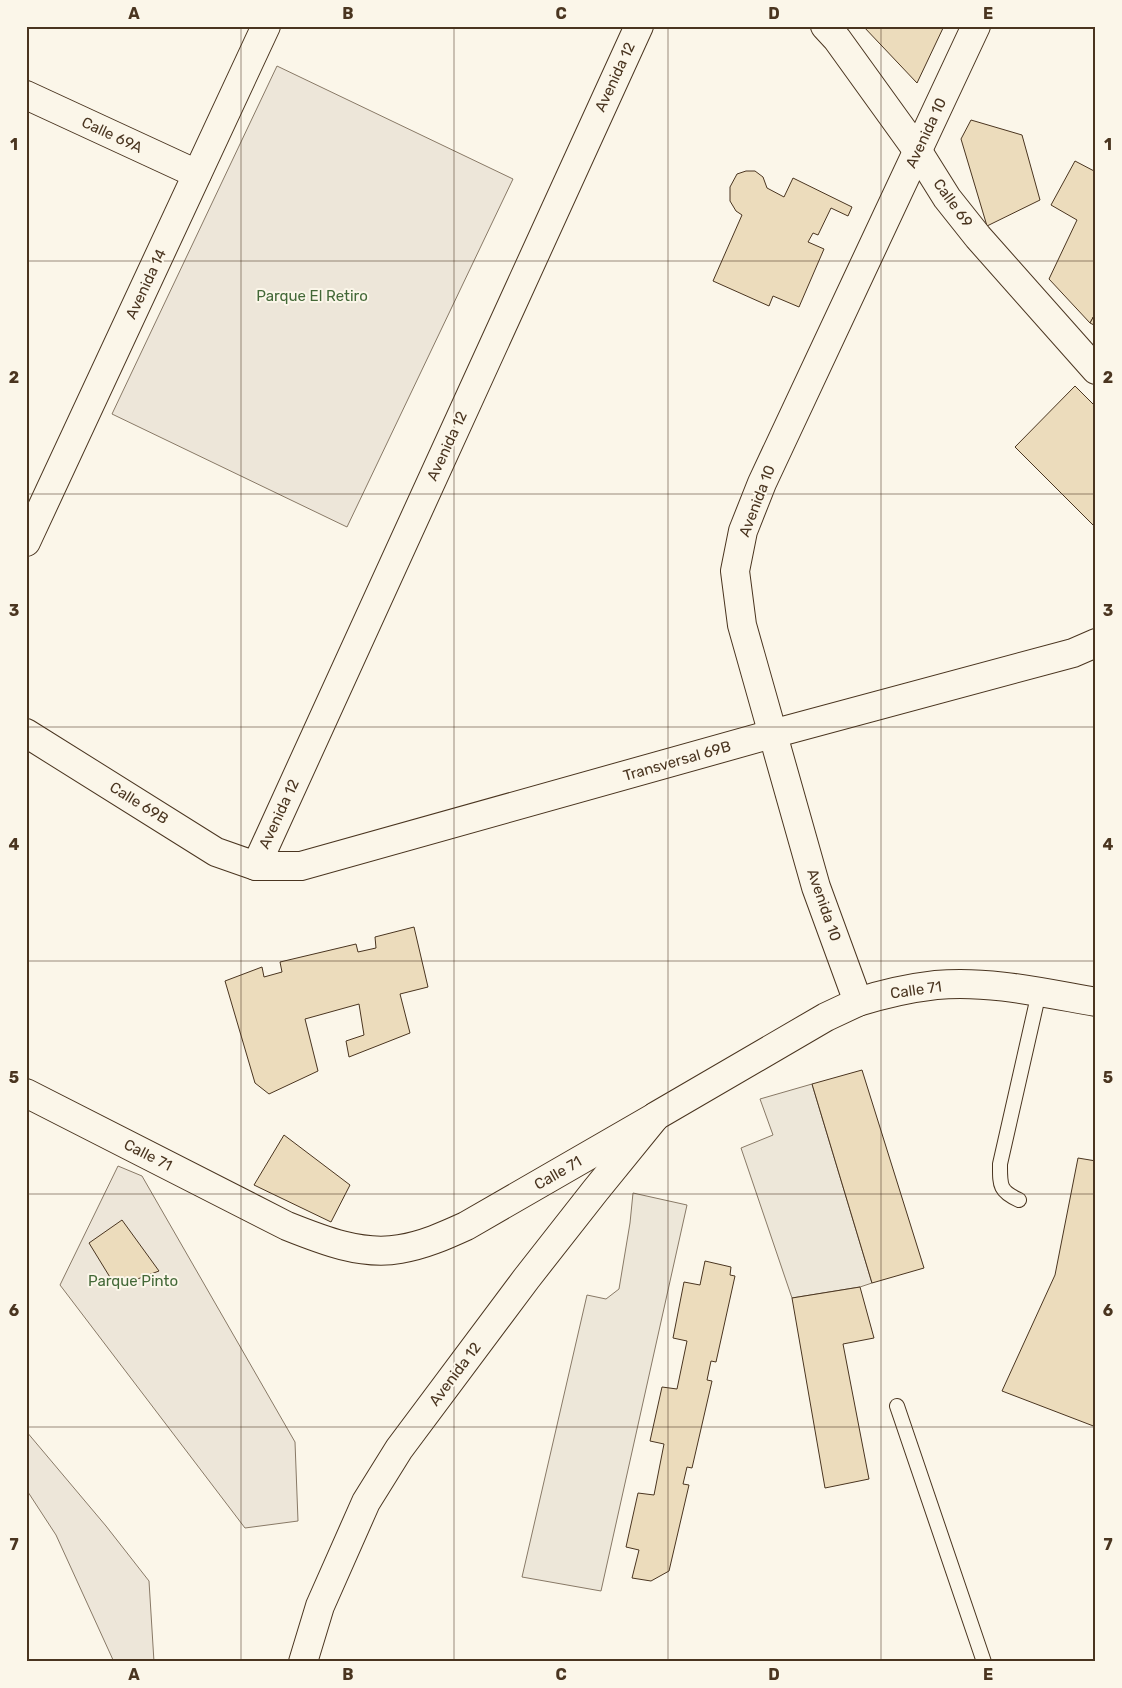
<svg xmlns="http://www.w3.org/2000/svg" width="1122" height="1688" font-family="Rubik,sans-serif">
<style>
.green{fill:#ede6d9;stroke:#887966}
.parking{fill:#ede7d9;stroke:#887966}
.building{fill:#ecdcbc;stroke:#4a3520}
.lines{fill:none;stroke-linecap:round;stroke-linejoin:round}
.lane-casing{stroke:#4a3520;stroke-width:16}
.street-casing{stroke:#4a3520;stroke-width:30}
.secondary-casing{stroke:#4a3520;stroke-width:30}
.lane{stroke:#fbf6e9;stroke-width:14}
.street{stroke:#fbf6e9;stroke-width:28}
.secondary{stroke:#fbf6e9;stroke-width:28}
.grid{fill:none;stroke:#4a3520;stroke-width:1;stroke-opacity:0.55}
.labels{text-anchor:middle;stroke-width:4;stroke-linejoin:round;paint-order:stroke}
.street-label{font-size:15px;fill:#4a3520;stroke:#fbf6e9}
.park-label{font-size:15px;fill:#436837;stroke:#fbf6e9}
.neatline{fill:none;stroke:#4a3520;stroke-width:2}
.grid-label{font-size:16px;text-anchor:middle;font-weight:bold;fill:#4a3520}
</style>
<rect width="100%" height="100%" fill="#fbf6e9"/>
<!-- green -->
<g class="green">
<path d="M277,66L513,179L347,527L112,414Z"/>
<path d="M118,1166L142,1176L295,1442L298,1521L245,1528L60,1285Z"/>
<path d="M26,1431L106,1526L149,1581L154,1662H114L56,1535L26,1489Z"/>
</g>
<!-- parking -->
<g class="parking">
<path d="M812,1084L872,1283L860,1287L792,1298L741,1148L773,1135L760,1099Z"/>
<path d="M633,1193L687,1205L601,1591L522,1577L587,1295L606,1299L619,1289L630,1223Z"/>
</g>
<!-- building -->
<g class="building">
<path d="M863,26H944L917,83Z"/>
<path d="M971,120L1022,135L1040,200L987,226L961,139Z"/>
<path d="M1075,161L1096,172V312L1090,323L1049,279L1077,220L1051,205Z"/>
<path d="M746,171H755L763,177L767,188L784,197L793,178L852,207L848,216L831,208L818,235L813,233L808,242L824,249L799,307L773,296L769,306L713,281L742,215L736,211L730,201V187L737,174Z"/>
<path d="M1096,312V326L1090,323Z"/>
<path d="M1075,386L1096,407V528L1015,447Z"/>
<path d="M414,927L428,987L400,994L410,1033L349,1057L346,1041L364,1035L359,1004L305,1019L318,1071L269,1094L255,1083L225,981L262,967L264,977L282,972L280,962L356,944L358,952L376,948L375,937Z"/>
<path d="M862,1070L924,1268L872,1283L812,1084Z"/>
<path d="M284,1135L350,1185L331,1222L254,1185Z"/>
<path d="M1078,1158L1096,1161V1427L1002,1391L1055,1275Z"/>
<path d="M122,1220L159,1271L116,1287L89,1243Z"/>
<path d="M705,1261L731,1267L730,1275L735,1276L716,1362L711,1361L707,1380L712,1381L692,1468L687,1467L683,1484L689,1485L669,1571L651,1581L632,1578L639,1550L626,1547L638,1493L654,1495L664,1444L650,1441L662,1387L677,1389L687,1341L673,1338L684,1282L700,1285Z"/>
<path d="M860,1287L874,1338L843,1344L869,1479L825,1488L792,1298Z"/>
</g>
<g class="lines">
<!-- lane casing -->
<g class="lane-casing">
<g id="lane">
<path d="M1019,1200C999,1191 1000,1185 1000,1164L1039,992"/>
<path d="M897,1406L984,1662"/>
</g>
</g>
<!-- street casing -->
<g class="street-casing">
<g id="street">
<path d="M825,26L837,39L917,150L947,198L978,237L1096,370"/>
<path d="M26,95L197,174"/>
<path d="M26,542L266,26"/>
<path d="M26,733L216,852L256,866H301L772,734L1073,653L1096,643"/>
<path d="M256,866L639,26"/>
<path d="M858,1002C883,994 910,988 936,985C989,980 1044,993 1096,1002"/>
<path d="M26,1093L287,1226C322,1240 362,1256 400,1249C424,1245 444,1236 466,1226L655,1117"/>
</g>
</g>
<!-- secondary casing -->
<g class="secondary-casing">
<path id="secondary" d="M303,1662L320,1606L366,1502L399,1449L526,1279L595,1191L656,1116L826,1017L858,1002L816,887L742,625L735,571L743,531L762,483L976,26"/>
</g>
<!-- lane -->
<use href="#lane" class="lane"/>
<!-- street -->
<use href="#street" class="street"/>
<!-- secondary -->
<use href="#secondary" class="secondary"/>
</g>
<!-- grid -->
<path class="grid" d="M241,26V1662M454,26V1662M668,26V1662M881,26V1662M26,261H1096M26,494H1096M26,727H1096M26,961H1096M26,1194H1096M26,1427H1096"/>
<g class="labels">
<!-- street labels -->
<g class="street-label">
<text transform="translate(615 77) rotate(-65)" y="5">Avenida 12</text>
<text transform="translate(926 133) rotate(-65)" y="5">Avenida 10</text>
<text transform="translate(112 135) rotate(25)" y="5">Calle 69A</text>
<text transform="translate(953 203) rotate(54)" y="5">Calle 69</text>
<text transform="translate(146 284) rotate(-65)" y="5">Avenida 14</text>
<text transform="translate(447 446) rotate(-65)" y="5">Avenida 12</text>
<text transform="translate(757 501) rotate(-69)" y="5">Avenida 10</text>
<text transform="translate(677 761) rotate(-16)" y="5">Transversal 69B</text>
<text transform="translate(139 803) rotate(32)" y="5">Calle 69B</text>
<text transform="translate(279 814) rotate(-65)" y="5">Avenida 12</text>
<text transform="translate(824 905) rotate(71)" y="5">Avenida 10</text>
<text transform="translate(916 990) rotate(-8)" y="5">Calle 71</text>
<text transform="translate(148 1155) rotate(27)" y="5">Calle 71</text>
<text transform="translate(558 1173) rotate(-30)" y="5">Calle 71</text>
<text transform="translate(455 1374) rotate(-53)" y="5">Avenida 12</text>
</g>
<!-- park labels -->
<g class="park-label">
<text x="312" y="301">Parque El Retiro</text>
<text x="133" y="1286">Parque Pinto</text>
</g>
</g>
<!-- border -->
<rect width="1122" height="1688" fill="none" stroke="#fbf6e9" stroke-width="55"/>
<rect x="28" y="28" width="1066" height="1632" class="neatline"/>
<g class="grid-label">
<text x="134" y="19">A</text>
<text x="348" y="19">B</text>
<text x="561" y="19">C</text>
<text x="774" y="19">D</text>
<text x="988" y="19">E</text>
<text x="14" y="150">1</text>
<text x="1108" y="150">1</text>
<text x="14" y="383">2</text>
<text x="1108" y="383">2</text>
<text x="14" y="616">3</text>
<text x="1108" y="616">3</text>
<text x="14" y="850">4</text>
<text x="1108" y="850">4</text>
<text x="14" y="1083">5</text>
<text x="1108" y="1083">5</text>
<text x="14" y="1316">6</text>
<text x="1108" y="1316">6</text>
<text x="14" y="1550">7</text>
<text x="1108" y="1550">7</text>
<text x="134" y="1680">A</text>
<text x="348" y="1680">B</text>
<text x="561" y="1680">C</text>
<text x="774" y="1680">D</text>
<text x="988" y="1680">E</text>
</g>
</svg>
